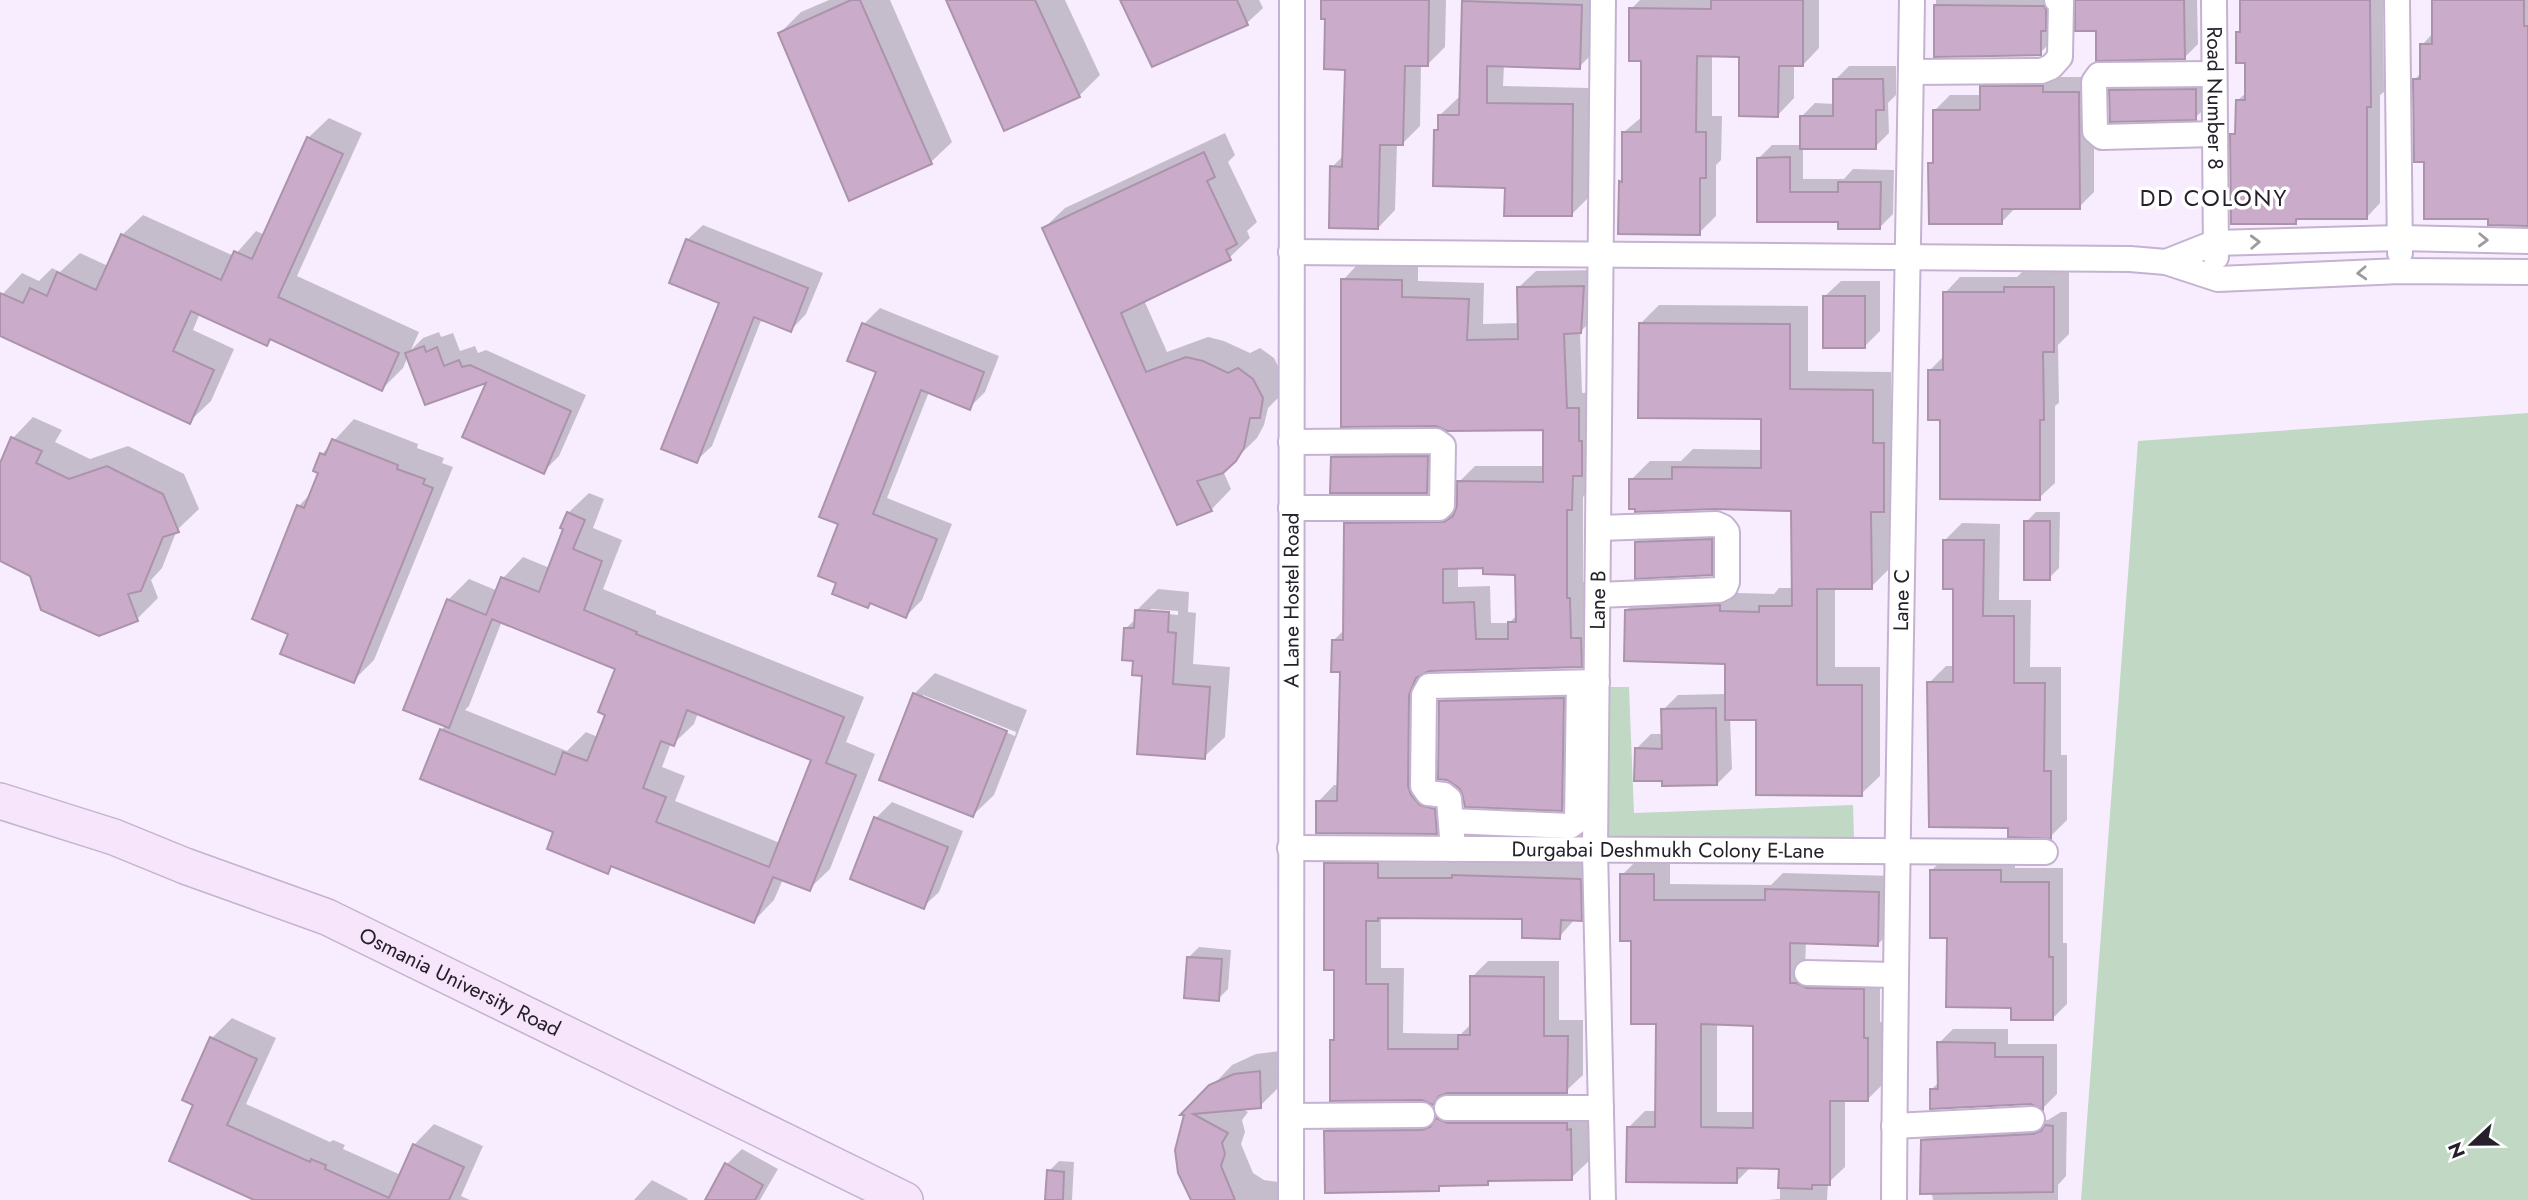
<svg xmlns="http://www.w3.org/2000/svg" width="2528" height="1200" font-family="Jost,sans-serif">
<style>
.green{fill:#c1d8c5}
.shadow{fill:#0003;fill-rule:evenodd}
.building{fill:#caacca;stroke:#ab94ab;stroke-width:2;fill-rule:evenodd}
.lines{fill:none;stroke-linecap:round;stroke-linejoin:round}
.minor-casing{stroke:#c4b3d0;stroke-width:28}
.secondary-casing{stroke:#c4b3d0;stroke-width:38}
.minor{stroke:#fff;stroke-width:24}
.secondary{stroke:#f7e6fb;stroke-width:35}
.oneway{stroke:#9d9ba0}
.labels{text-anchor:middle;stroke-width:7;stroke-linejoin:round;paint-order:stroke}
.street-label{font-size:21px;fill:#26202b;stroke:#fff}
.neighbourhood-label{font-size:23px;letter-spacing:2px;fill:#26202b;stroke:#fff}
</style>
<rect width="100%" height="100%" fill="#f8edff"/>
<!-- green -->
<g class="green">
<path d="M2528,413V1200H2081L2138,441Z"/>
<path d="M1607,687H1629L1634,813L1853,805L1854,838L1607,843Z"/>
</g>
<!-- shadow -->
<g class="shadow">
<path d="M829,0H890L952,142L931,162L780,33L801,12Z"/>
<path d="M948,0H1065L1100,75L1079,96Z"/>
<path d="M1122,0H1259L1263,8L1247,23L1152,65Z"/>
<path d="M1323,0H1446L1445,47L1428,64H1421L1420,126L1402,144L1397,143L1395,210L1378,228L1332,167L1344,155L1346,68Z"/>
<path d="M1466,0H1598L1597,49L1579,67L1504,65L1503,86L1590,88L1589,197L1571,215L1506,186L1436,131L1440,127V115L1458,98H1461L1464,2Z"/>
<path d="M1640,0H1819V48L1803,65H1794V98L1778,115L1741,55H1712V116H1722L1721,160L1716,165V216L1699,233L1620,182L1624,179V132L1643,116V59L1631,9Z"/>
<path d="M1936,0H2058L2054,39L2040,53L1936,55Z"/>
<path d="M2076,0H2197L2198,44L2184,58L2098,29Z"/>
<path d="M2242,0H2383L2384,92L2380,95V203L2367,217L2300,218L2296,222L2232,135L2237,130V101L2247,92L2246,62L2238,33L2242,29Z"/>
<path d="M2434,0H2528V223L2489,217L2426,160L2415,79L2422,72V45L2434,32Z"/>
<path d="M1849,66H1896V95L1888,103L1889,133L1875,147H1803V179H1844L1853,169L1894,170L1893,214L1880,227L1839,220H1759V158L1772,145H1802L1801,117L1815,103L1835,104V80Z"/>
<path d="M1997,72H2058V77H2094V192L2079,207H2016L2001,223L1930,164L1935,159V110L1950,95H1982V87Z"/>
<path d="M2211,74V102L2195,118L2111,91L2126,75Z"/>
<path d="M329,118L362,133L297,276L419,332L411,350L423,338L439,332L441,337L453,333L460,351L475,346L478,353L486,350L586,395L559,456L543,472L489,380L408,356L403,368L382,389L272,338L267,344L200,313L193,330L234,349L211,401L190,421L0,334V297L22,273L39,281L52,268L60,272L80,253L108,266L122,235L143,215L234,256L256,231L265,235L308,138Z"/>
<path d="M1225,133L1235,155L1228,162L1257,222L1247,231L1250,238L1229,258L1144,300L1167,352L1208,337L1224,341L1250,353L1260,348L1274,358L1283,376L1281,395L1268,408L1264,425L1257,438L1223,471L1231,489L1211,510L1044,228L1065,208Z"/>
<path d="M703,225L823,273L806,314L791,330L762,318L712,446L696,461L721,302L687,240Z"/>
<path d="M1359,263L1418,264V281L1484,283L1483,324L1520,323L1519,287L1536,271L1599,270L1597,315L1580,332L1582,393L1594,392L1588,491L1583,497V582H1586L1598,649L1581,666L1428,669L1425,677L1424,769L1453,816L1436,832L1318,802L1334,785H1339L1342,671L1333,641L1345,629L1346,524L1362,507L1458,506L1459,482L1475,466H1544V428L1343,280ZM1485,566L1516,573L1517,615L1509,623H1491L1490,586L1458,587V567Z"/>
<path d="M2022,272H2069V334L2058,345L2059,403L2055,406V483L2039,498L1942,418L1930,370L1945,355V293L1960,277H2017Z"/>
<path d="M1841,281H1880V331L1864,347L1825,296Z"/>
<path d="M1659,305L1808,306V371L1891,372V425H1902V492L1890,504V568L1871,587H1835V667H1880V776L1861,794L1758,718H1730L1732,769L1717,784L1664,780L1636,749L1651,734H1663V710L1678,695L1727,694V663L1626,611L1645,592L1738,587V593L1774,594L1779,588H1794L1793,510L1631,480L1650,461H1681L1693,449L1763,450V417L1640,324Z"/>
<path d="M880,308L999,356L985,392L969,408L929,392L887,498L952,524L922,600L906,616L871,602L867,606L839,582L840,523L878,371L850,360L864,324Z"/>
<path d="M33,417L62,430L55,442L90,459L128,446L184,474L199,509L177,530L162,568L151,580L158,598L137,619L0,559V462L13,438Z"/>
<path d="M354,419L418,444L417,448L444,458L442,463L453,467L374,660L353,681L290,633L299,506L312,492L320,472L322,454Z"/>
<path d="M1443,441L1442,476L1427,491L1332,457L1348,442Z"/>
<path d="M589,493L604,499L593,528L622,540L603,589L656,611V614L864,697L846,742L875,754L830,869L809,889L783,879L774,900L754,921L614,865L607,871L555,831L441,730L446,725L448,600L469,579L498,591L503,578L523,557L550,568L565,528L568,513ZM502,621L618,668L608,714L598,737L586,732L567,751L465,710L469,706ZM698,713L813,759L780,843L675,801L685,776L662,767L671,743L673,744L694,724Z"/>
<path d="M2036,512H2060L2059,568L2049,578L2026,522Z"/>
<path d="M1962,523L2000,524L1999,600H2031L2030,667H2061V755H2067V820L2050,837L2010,826L1929,683L1946,666H1955V587L1945,540Z"/>
<path d="M1727,524V558L1711,574L1637,542L1652,527Z"/>
<path d="M1158,589L1189,592L1188,612L1196,613L1193,664L1230,667L1225,737L1204,757L1135,660L1126,628L1137,618V610ZM1151,609L1178,611V615L1148,612Z"/>
<path d="M935,673L1027,710L994,795L973,815L914,694ZM923,695L1016,732L1015,736L923,699Z"/>
<path d="M1584,678L1582,788L1562,809L1463,791L1441,701L1461,681Z"/>
<path d="M892,802L963,831L939,892L923,907L876,818Z"/>
<path d="M1342,848H1394V862L1467,863L1470,859L1596,863L1597,903L1581,919H1575L1559,937L1524,917L1381,916V968H1404L1403,1033L1461,1034L1472,1023V977L1488,961H1559V1020H1583V1075L1566,1091L1443,1092L1432,1103L1331,1041L1336,1036V968L1326,864Z"/>
<path d="M1946,856H2015V868H2063V943H2067V1004L2052,1019L2013,1006L1948,936L1931,871Z"/>
<path d="M1639,858L1670,859V884L1771,885L1783,873L1894,876V928L1878,944L1806,942L1805,967L1880,973V1022H1884V1083L1868,1099H1845V1167L1828,1183L1827,1200H1768L1780,1199V1167H1751L1737,1181L1628,1128L1645,1111H1657L1658,1022L1633,939L1622,875ZM1717,1023L1755,1024V1112H1717Z"/>
<path d="M1199,947L1231,950L1228,989L1218,999L1189,957Z"/>
<path d="M232,1018L276,1038L246,1104L330,1142L333,1140L345,1145L343,1149L401,1175L414,1145L434,1124L483,1146L461,1196L470,1200H258L196,1104L212,1038Z"/>
<path d="M1953,1029H2008V1044H2057V1094L2043,1108L2032,1102L1931,1090L1939,1082V1043Z"/>
<path d="M1280,1051L1281,1085L1260,1106L1240,1108L1248,1112L1242,1120L1245,1132L1241,1144L1253,1173L1264,1180L1278,1182V1200H1193L1187,1113L1232,1065L1256,1054Z"/>
<path d="M1442,1112H1589L1590,1160L1571,1178L1492,1180L1487,1184H1443L1438,1189L1325,1131L1344,1113Z"/>
<path d="M2061,1112H2067L2066,1176L2058,1185V1200H1933L1922,1140L1937,1126L2048,1120Z"/>
<path d="M742,1149L778,1169L760,1200H707L726,1165Z"/>
<path d="M1059,1161L1074,1162L1072,1200H1047L1049,1171Z"/>
<path d="M652,1180L688,1199L687,1200H634Z"/>
</g>
<!-- building -->
<g class="building">
<path d="M851,0H860L932,164L849,201L778,33Z"/>
<path d="M946,0H1035L1080,97L1004,131Z"/>
<path d="M1120,0H1237L1248,25L1152,67Z"/>
<path d="M1321,0H1429L1428,66H1405L1403,145H1380L1378,229L1329,228L1330,166L1342,167L1345,70L1324,69L1325,19H1321Z"/>
<path d="M1711,0H1803V66H1779L1778,117L1739,116V57L1697,56L1696,132H1706V178H1700V235L1618,234L1619,181L1622,182V132H1641V61H1629V8L1711,9Z"/>
<path d="M2075,0H2184L2185,59L2096,61V31H2075Z"/>
<path d="M2240,0H2370L2371,107H2367V219H2296V224H2231L2230,134H2235L2236,100H2245V63H2236V32H2240Z"/>
<path d="M2432,0H2524V26H2528V226L2488,225V219H2424V162H2414L2413,79H2420V44H2432Z"/>
<path d="M1462,1L1582,5L1580,69L1487,66V103L1573,104L1572,216H1504L1505,188L1433,186L1434,130H1438V115H1459Z"/>
<path d="M1934,5L2044,6L2046,10V31H2041V55L1934,57Z"/>
<path d="M1833,79H1883L1884,110H1876V149H1800V116H1833Z"/>
<path d="M1980,86H2043V92H2079L2080,209H2002V224H1929L1928,163H1933V110H1980Z"/>
<path d="M2196,89V120L2110,122L2109,90Z"/>
<path d="M307,137L343,154L278,297L399,353L382,391L270,339L267,346L191,311L173,351L214,370L190,424L0,336V293L23,303L30,288L47,296L57,272L96,290L121,234L221,280L234,251L252,259Z"/>
<path d="M1204,152L1215,177L1207,181L1237,244L1226,250L1231,260L1121,313L1146,372L1186,357L1203,361L1228,373L1238,368L1253,379L1263,398L1260,418H1250L1244,448L1236,461L1223,473L1197,481L1212,511L1177,525L1042,228Z"/>
<path d="M1790,157V192H1838V182H1881L1880,229H1838V222H1757V158Z"/>
<path d="M686,239L808,288L791,332L754,317L697,463L661,449L719,303L669,283Z"/>
<path d="M1341,279L1402,280V297L1469,299L1467,340L1518,339L1517,287L1584,286L1581,333L1564,334L1567,408H1579V441H1582V476H1573L1572,510H1567V598H1570L1571,638H1581L1582,667L1429,671L1416,678L1409,695L1408,786L1411,795L1420,805L1435,809L1437,834L1316,833V801H1337L1340,672H1331L1332,640H1343L1344,523L1444,522L1453,516L1457,506V481L1543,482V430L1447,431L1436,426L1341,427ZM1483,568V574L1515,575L1516,622H1508V639H1476L1474,602L1443,603V569Z"/>
<path d="M2004,287H2054V352H2043L2044,420H2040V500L1940,499V420H1928V370H1943V292H2004Z"/>
<rect x="1823" y="296" width="42" height="52"/>
<path d="M862,323L984,372L970,410L921,390L873,514L937,539L906,618L870,603L868,608L832,594L836,583L818,576L838,524L819,517L876,372L847,361Z"/>
<path d="M1639,323L1790,324V389L1873,390V443H1884V512H1871L1872,589H1817V685H1862V796L1756,795V720H1725V664L1624,661L1625,610L1720,605V611L1759,612V606H1792L1791,511L1715,509L1635,512V509H1629V479H1672V467L1761,468V419L1638,418Z"/>
<path d="M424,346L426,352L437,347L444,366L459,360L462,367L470,365L571,411L544,474L462,437L486,383L425,405L405,353Z"/>
<path d="M11,437L42,451L36,463L69,479L107,466L163,494L179,532L163,537L141,591L128,594L138,621L99,636L41,610L30,576L0,561V463Z"/>
<path d="M332,439L398,465L397,469L425,479L423,484L433,488L354,683L280,654L288,634L252,619L297,505L304,508L318,473L313,471L320,453L325,455Z"/>
<path d="M1428,456L1427,493H1330L1331,457Z"/>
<path d="M567,512L585,520L573,549L602,561L584,610L637,632L636,634L844,717L826,763L856,775L810,891L773,877L754,923L611,866L608,874L547,849L553,832L420,779L440,729L555,775L563,752L587,761L605,715L598,712L615,669L492,619L449,728L403,710L447,599L486,615L501,577L539,592L563,529L560,528ZM687,710L811,760L769,867L656,822L666,797L643,788L661,741L674,746Z"/>
<rect x="2024" y="521" width="26" height="59"/>
<path d="M1712,539V575L1635,579V542Z"/>
<path d="M1943,540H1984L1983,616H2014V683H2045L2044,771H2051V839L2008,837V828L1929,827L1927,682H1953V589H1943Z"/>
<path d="M1135,610L1169,612L1168,632L1176,633L1173,684L1210,687L1205,759L1137,754L1142,676L1132,675L1133,661L1122,660L1124,628H1134Z"/>
<path d="M913,693L1007,731L973,817L879,780Z"/>
<path d="M1564,698L1562,811L1465,807L1462,793L1459,788L1447,780L1438,779L1439,701Z"/>
<path d="M1716,708L1717,785L1662,786V781H1634L1635,748L1662,749L1661,709Z"/>
<path d="M874,817L948,847L924,909L850,879Z"/>
<path d="M1324,863H1378V878H1452V875L1581,879L1582,921L1561,920L1560,939L1522,938V919L1378,918V921H1366V984H1388V1049H1458V1035H1470V976L1544,977V1036H1568L1567,1093H1447L1439,1096L1433,1105L1422,1100L1330,1101V1040H1334V970H1324Z"/>
<path d="M1930,870H2001V882H2049V957H2053V1020H2011V1008L1946,1007L1947,938H1930Z"/>
<path d="M1620,874H1654V900H1765V889L1879,892L1878,946L1790,943V983H1796L1807,988L1864,989V1038H1868V1101H1830V1185H1812V1189L1778,1188L1779,1169L1737,1168V1183L1626,1182L1627,1127H1655L1656,1024H1631V941H1620ZM1701,1024L1753,1026V1128L1701,1127Z"/>
<path d="M1187,957L1222,959L1219,1001L1184,998Z"/>
<path d="M210,1037L257,1059L227,1125L310,1162L311,1159L326,1165L325,1169L389,1198L413,1144L464,1167L449,1200H254L169,1161L193,1105L182,1100Z"/>
<path d="M1937,1042L1995,1043V1057H2043V1110L2031,1104L1930,1109V1089H1938Z"/>
<path d="M1260,1071L1261,1108L1193,1114L1228,1133L1222,1143L1225,1154L1221,1166L1235,1200H1191L1178,1173L1175,1150L1184,1115H1180L1209,1085L1234,1074Z"/>
<path d="M1436,1118L1447,1123H1567V1130L1571,1129L1572,1180L1488,1181V1185L1439,1186V1191L1325,1193L1324,1131L1422,1130L1430,1127Z"/>
<path d="M2045,1125L2053,1126V1192L1920,1194L1921,1140L2033,1134L2041,1131Z"/>
<path d="M725,1163L763,1185L755,1200H705Z"/>
<path d="M1047,1170L1064,1172L1063,1200H1045Z"/>
</g>
<g class="lines">
<!-- minor casing -->
<g class="minor-casing">
<g id="minor">
<path d="M1603,0L1595,850L1603,1200"/>
<path id="s1" d="M2214,0L2216,257"/>
<path d="M2397,0L2400,253"/>
<path d="M1911,72L2041,71L2051,67L2060,57L2061,2L2057,0"/>
<path d="M2214,74L2099,75L2094,82L2095,131L2102,137L2215,134"/>
<path d="M1291,252L2130,259L2166,262L2218,279L2400,271L2528,272"/>
<path d="M2166,262L2214,243L2400,238L2528,241"/>
<path d="M1291,508H1439L1442,505L1443,446L1436,441L1291,442"/>
<path d="M1598,595L1719,590L1725,587L1727,582V532L1723,527L1716,524L1599,528"/>
<path d="M1451,821L1570,826L1577,821L1579,683"/>
<path id="s2" d="M1290,848L2045,852"/>
<path d="M1453,849L1449,799L1444,795L1428,793L1423,786L1424,695L1429,686L1597,682"/>
<path d="M1807,973L1894,975"/>
<path d="M1447,1108H1601"/>
<path d="M1291,1116L1422,1115"/>
<path d="M1894,1126L2032,1119"/>
<path id="s3" d="M1291,1200L1292,0"/>
<path id="s4" d="M1894,1200C1896,800 1906,400 1912,0"/>
</g>
</g>
<!-- secondary casing -->
<g class="secondary-casing">
<g id="secondary">
<path id="s5" d="M0,801L114,837L185,866L327,917L905,1200"/>
</g>
</g>
<!-- minor -->
<use href="#minor" class="minor"/>
<!-- secondary -->
<use href="#secondary" class="secondary"/>
</g>
<!-- one-way arrows -->
<defs><path id="oneway-chevron" d="M-2-3.5L2.5 0L-2 3.5" fill="none" stroke-width="1.6" stroke-linecap="round" stroke-linejoin="round" transform="scale(1.75)"/></defs>
<g class="oneway">
<use href="#oneway-chevron" transform="translate(2483 240) rotate(2)"/>
<use href="#oneway-chevron" transform="translate(2255 242) rotate(-2)"/>
<use href="#oneway-chevron" transform="translate(2362 273) rotate(177)"/>
</g>
<g class="labels">
<!-- street labels -->
<g class="street-label">
<text dy="7" stroke="none"><textPath href="#s1" startOffset="98">Road Number 8</textPath></text>
<text dy="7" stroke="none"><textPath href="#s3" startOffset="600">A Lane Hostel Road</textPath></text>
<text transform="translate(1598 600) rotate(-89)" y="7">Lane B</text>
<text dy="7" stroke="none"><textPath href="#s4" startOffset="600">Lane C</textPath></text>
<text dy="7" stroke="none"><textPath href="#s2" startOffset="378">Durgabai Deshmukh Colony E-Lane</textPath></text>
<text dy="7" stroke="none"><textPath href="#s5" startOffset="495">Osmania University Road</textPath></text>
</g>
<!-- neighbourhood labels -->
<g class="neighbourhood-label">
<text x="2214" y="206">DD COLONY</text>
</g>
</g>
<!-- north arrow -->
<g transform="translate(2472 1144) rotate(248)" stroke="#ffffff" stroke-width="5" paint-order="stroke">
<path d="M0-5L12 26L0 18L-12 26Z" fill="#26202b"/>
<text y="-10" font-size="19" font-weight="bold" text-anchor="middle" fill="#26202b">N</text>
</g>
</svg>
